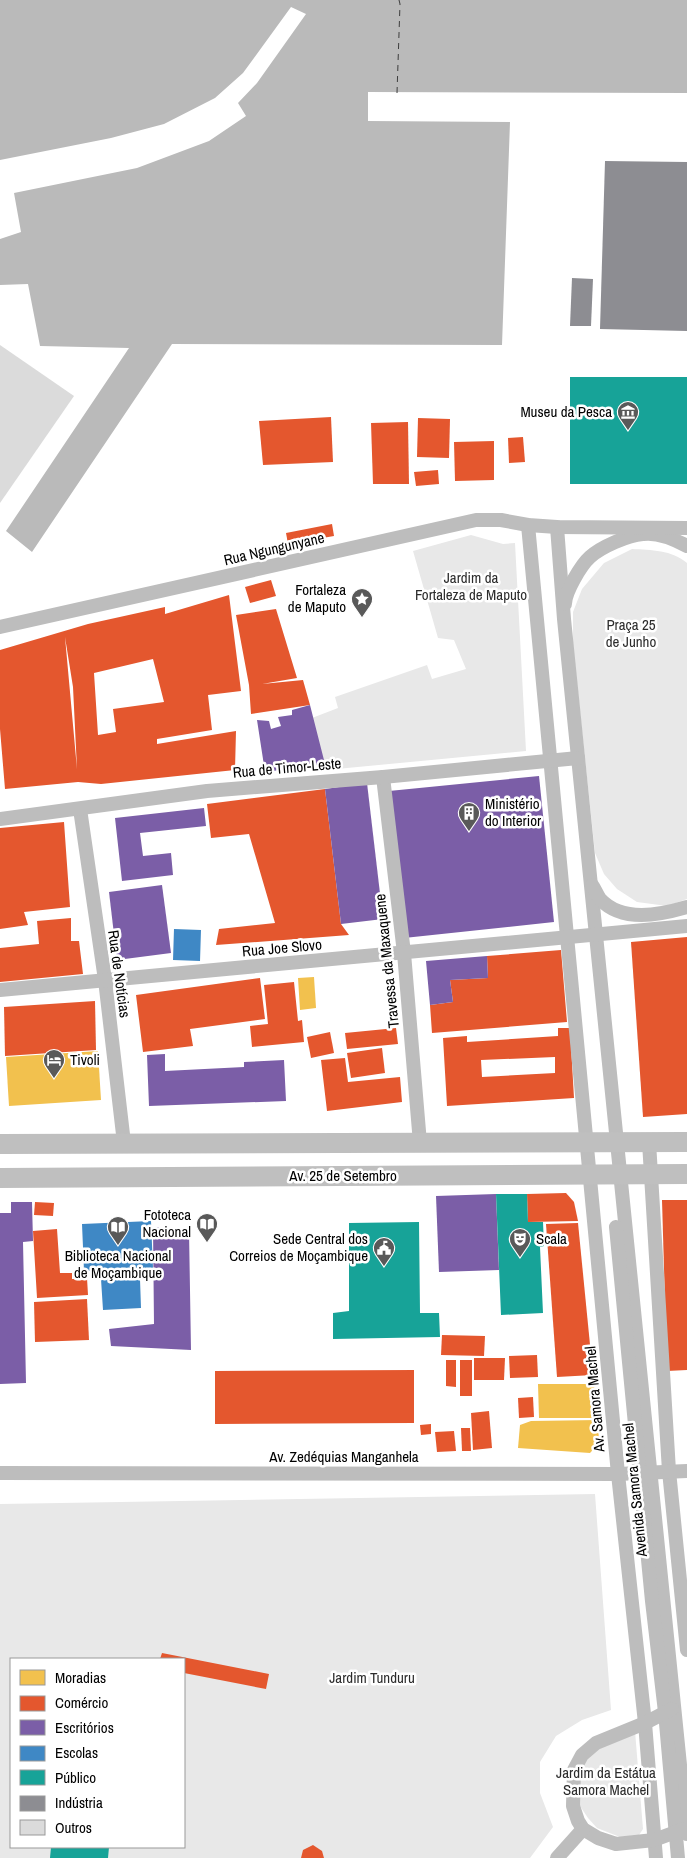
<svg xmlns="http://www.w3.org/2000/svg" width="687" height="1858" font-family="'Archivo Narrow',sans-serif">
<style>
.green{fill:#e8e8e8;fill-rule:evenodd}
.water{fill:#bababa}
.homes{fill:#f2c14e}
.shops{fill:#e4572e;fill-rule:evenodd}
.offices{fill:#7b5ea7}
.schools{fill:#3f88c5}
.public{fill:#17a398}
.industry{fill:#8d8d92}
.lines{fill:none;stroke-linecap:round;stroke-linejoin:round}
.ferry{stroke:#3d3d3d;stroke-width:1;stroke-dasharray:6 5;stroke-linecap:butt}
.building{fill:#dbdbdb}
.street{stroke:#bdbdbd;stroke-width:14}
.secondary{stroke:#bfbfbf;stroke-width:20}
.labels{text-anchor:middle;stroke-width:5;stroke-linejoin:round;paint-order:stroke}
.poi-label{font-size:15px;fill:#000;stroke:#fff;text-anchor:end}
.street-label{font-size:15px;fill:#000;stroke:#fff}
.park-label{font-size:15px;fill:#2c2c2c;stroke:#fff}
</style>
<rect width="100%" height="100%" fill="#fff"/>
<!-- green -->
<g class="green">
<path d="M471,535L503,544L515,543L526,751L326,770L312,718L338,708L335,697L427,665L432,679L466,669L454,640L438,638L413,551Z"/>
<path d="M632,549C651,550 672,550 687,563V899L667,906L637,902L617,889L604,874L595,853L573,645V612L582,589L604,563Z"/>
<path d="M595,1494L611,1710L582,1720L556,1736L540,1762V1793L553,1827L530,1858H0V1504ZM11,1659H184V1847H11Z"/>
<path d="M635,1731L643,1829L639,1835L620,1837L597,1828L588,1818L578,1803L573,1774L589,1749Z"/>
</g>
<!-- water -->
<path class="water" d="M0,0H687V93L368,92V121L510,122L502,345L172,344L32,552L6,531L129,348L40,346L28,284L0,285V239L21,232L14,193L137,168L209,141L246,116L238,103L257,83L306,14L291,7L243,73L215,98L164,124L111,138L0,160Z"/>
<!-- homes -->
<g class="homes">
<path d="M314,977L316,1008L300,1010L298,978Z"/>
<path d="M98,1051L101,1100L9,1106L6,1057Z"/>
<path d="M538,1384H594L596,1418H539Z"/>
<path d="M598,1420L599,1443L590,1453L518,1448L520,1425L531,1421Z"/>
</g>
<!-- shops -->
<g class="shops">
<path d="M331,417L333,462L263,465L259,421Z"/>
<path d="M418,418L450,419L449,458L417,457Z"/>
<path d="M408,422L409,484H373L371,423Z"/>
<path d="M523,437L525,462L509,463L508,438Z"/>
<path d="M494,441V480L455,481L454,442Z"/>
<path d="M438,470L439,484L416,486L414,472Z"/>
<path d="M332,524L334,536L288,544L286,533Z"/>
<path d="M271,580L276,596L250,603L245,587Z"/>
<path d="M229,595L241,691L208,695L212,730L157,739V744L236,731L235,770L101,784L78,782L5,789L0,729V650L88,624L165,607V614ZM65,637L73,687L77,769ZM153,659L164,702L113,709L116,732L98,735L94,673Z"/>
<path d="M276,609L297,678L262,684L303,680L310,705L251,714L249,685L236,615Z"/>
<path d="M325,789L341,924L349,935L216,945L219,929L275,923L249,834L211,838L207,804Z"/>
<path d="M64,822L70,907L24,912L28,925L0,929V828Z"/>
<path d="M71,918V941H79L83,974L0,982V948L39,944L37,921Z"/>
<path d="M687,937V1114L643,1117L631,942Z"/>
<path d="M561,950L567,1022L432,1033L430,1005L453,1002L450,980L488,978L487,956Z"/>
<path d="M260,978L265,1019L190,1029L193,1046L143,1052L136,995Z"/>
<path d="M294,982L298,1021L302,1020L304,1042L252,1047L250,1026L268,1024L264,985Z"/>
<path d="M95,1001L96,1050L5,1056L4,1007Z"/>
<path d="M396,1028L398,1044L347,1049L345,1033Z"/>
<path d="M558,1028H570L574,1098L447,1106L443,1038L467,1036V1042L558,1036ZM555,1057V1073L482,1077L481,1060Z"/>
<path d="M330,1032L334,1053L311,1058L307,1037Z"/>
<path d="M382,1048L385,1073L351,1078L347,1053Z"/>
<path d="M345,1058L348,1082L400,1077L402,1102L327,1111L321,1060Z"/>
<path d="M566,1193L574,1202L578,1221L528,1222L527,1194Z"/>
<path d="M662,1200H687V1370L667,1371Z"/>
<path d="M35,1202L54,1203L53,1216L34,1215Z"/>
<path d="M578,1223L593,1375L557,1377L546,1224Z"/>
<path d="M57,1229L60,1273H72V1279L87,1278L88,1295L37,1298L33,1231Z"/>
<path d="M87,1299L89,1340L35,1342L34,1302Z"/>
<path d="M442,1335L485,1336L484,1356L441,1355Z"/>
<path d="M537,1355L538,1377L510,1378L509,1356Z"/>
<path d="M474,1358H505L504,1380H474Z"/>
<path d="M446,1360H456V1387L446,1386Z"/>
<rect x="460" y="1360" width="12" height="36"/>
<path d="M414,1370V1423L215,1424V1371Z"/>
<path d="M533,1397L534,1417L519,1418L518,1398Z"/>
<path d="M489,1411L492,1448L473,1450L471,1413Z"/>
<path d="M431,1424V1434L421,1435L420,1425Z"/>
<path d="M461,1428H470L471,1451H462Z"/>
<path d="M454,1431L456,1451L437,1452L435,1432Z"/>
<path d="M162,1653L269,1674L266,1689L184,1673V1659H160Z"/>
<path d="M313,1845L322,1851L324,1858H301L303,1850Z"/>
</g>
<!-- offices -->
<g class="offices">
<path d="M310,705L325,764L265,772L257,720L269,721L271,729L281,726L278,717L292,715V710Z"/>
<path d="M539,776L554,922L404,938L389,791Z"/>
<path d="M367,783L383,919L341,924L325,789Z"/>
<path d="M204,808L206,826L140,833L143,856L171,853L173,875L122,881L115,818Z"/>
<path d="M162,885L171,953L117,960L109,892Z"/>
<path d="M487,956L488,978L450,980L453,1002L430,1005L426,961Z"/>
<path d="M165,1054V1071L244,1067V1062L284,1060L286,1101L149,1106L147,1055Z"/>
<path d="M496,1194L499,1270L439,1272L436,1196Z"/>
<path d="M11,1202H32L33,1241L23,1242L26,1383L0,1384V1213H11Z"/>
<path d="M153,1227L189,1230L191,1350L111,1346L109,1329L154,1324Z"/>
</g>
<!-- schools -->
<g class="schools">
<path d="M174,929L201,930L200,961L173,960Z"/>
<path d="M151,1221L153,1268L130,1269V1280L140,1279L141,1308L103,1310L101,1279H119V1270L84,1271L82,1224Z"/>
</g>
<!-- public -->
<g class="public">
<rect x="570" y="377" width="117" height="107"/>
<path d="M496,1194H527L528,1222H543L544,1246L540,1247L543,1313L501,1315Z"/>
<path d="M419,1222L420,1313H439L440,1337L333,1339V1313L349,1311V1223Z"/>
<path d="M51,1847H109L108,1858H50Z"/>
</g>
<!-- industry -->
<g class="industry">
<path d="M605,161L687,162V331L600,329Z"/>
<path d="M572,278L593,279L591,326H570Z"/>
</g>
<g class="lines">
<!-- ferry -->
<path class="ferry" d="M397,93L400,4L399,0"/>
</g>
<!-- building -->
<path class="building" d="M0,345L74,396L0,503Z"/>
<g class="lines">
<!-- street -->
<g class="street">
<path d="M528,525L618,1474L645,1723L656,1858"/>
<path d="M557,527L564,619L687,1834"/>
<path d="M565,604C565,592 581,565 590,557C601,547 628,535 643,534C658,532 674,539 687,546"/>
<path d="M0,627L476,520H501L528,525L557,527L687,528"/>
<path d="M383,777L404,953L420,1143"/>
<path d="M80,809L105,980L124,1143"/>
<path d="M0,819L207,791L383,777L578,758"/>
<path d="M592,885C595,889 597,895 600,899C622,923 660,915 687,907"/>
<path d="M0,990L687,926"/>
<path d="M649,1142L669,1471L687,1650"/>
<path d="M616,1227L652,1601L665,1712L678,1858"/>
<path d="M0,1473L618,1474L687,1471"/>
<path d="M672,1709L645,1723L596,1743L582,1755L574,1770L573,1806L578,1821L583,1829L598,1838L616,1844L654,1840L684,1829"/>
<path d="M557,1858L583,1829"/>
</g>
<!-- secondary -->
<g class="secondary">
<path d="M0,1144L687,1142"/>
<path d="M0,1178L687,1174"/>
</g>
</g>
<!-- icons -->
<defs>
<g id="museum-pin" transform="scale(1.125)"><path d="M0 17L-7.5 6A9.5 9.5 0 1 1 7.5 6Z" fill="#595959" stroke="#fff"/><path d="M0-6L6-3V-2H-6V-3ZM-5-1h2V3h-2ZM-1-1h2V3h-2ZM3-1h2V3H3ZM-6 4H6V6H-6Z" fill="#fff"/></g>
<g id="sight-pin" transform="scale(1.125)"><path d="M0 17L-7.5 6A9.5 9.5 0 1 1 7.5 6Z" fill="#595959" stroke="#fff"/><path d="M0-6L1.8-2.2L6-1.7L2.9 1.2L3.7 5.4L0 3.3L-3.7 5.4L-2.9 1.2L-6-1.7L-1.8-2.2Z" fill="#fff"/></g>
<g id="building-pin" transform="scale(1.125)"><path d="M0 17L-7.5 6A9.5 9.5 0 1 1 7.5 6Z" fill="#595959" stroke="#fff"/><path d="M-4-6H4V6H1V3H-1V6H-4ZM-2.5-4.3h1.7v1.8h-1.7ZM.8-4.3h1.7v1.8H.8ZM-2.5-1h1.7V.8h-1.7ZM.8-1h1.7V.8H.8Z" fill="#fff"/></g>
<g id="hotel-pin" transform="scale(1.125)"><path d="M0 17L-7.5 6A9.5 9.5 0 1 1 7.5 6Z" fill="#595959" stroke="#fff"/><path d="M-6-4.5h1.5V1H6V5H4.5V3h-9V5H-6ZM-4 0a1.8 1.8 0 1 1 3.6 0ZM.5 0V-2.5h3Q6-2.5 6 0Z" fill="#fff"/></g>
<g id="library-pin" transform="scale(1.125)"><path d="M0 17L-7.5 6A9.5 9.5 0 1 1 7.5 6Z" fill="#595959" stroke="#fff"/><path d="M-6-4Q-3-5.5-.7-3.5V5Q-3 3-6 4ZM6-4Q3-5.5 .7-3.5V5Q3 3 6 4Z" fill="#fff"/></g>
<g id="theatre-pin" transform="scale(1.125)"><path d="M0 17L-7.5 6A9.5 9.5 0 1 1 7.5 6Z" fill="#595959" stroke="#fff"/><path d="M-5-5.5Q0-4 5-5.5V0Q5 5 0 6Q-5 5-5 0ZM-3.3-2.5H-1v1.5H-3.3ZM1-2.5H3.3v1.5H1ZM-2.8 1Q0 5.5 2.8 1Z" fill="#fff"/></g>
<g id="civic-pin" transform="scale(1.125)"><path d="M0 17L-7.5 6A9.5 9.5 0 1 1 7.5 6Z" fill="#595959" stroke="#fff"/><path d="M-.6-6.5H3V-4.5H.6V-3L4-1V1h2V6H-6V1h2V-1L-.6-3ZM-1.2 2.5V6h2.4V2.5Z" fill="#fff"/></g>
</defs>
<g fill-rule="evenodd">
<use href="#museum-pin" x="628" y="412"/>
<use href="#sight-pin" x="362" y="599"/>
<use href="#building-pin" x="469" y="813"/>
<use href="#hotel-pin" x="54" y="1060"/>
<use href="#library-pin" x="207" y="1224"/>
<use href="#library-pin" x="118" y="1227"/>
<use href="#theatre-pin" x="520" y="1239"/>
<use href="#civic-pin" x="384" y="1248"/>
</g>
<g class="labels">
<!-- poi labels -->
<g class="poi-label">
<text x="612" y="417">Museu da Pesca</text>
<text x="346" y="595">Fortaleza<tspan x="346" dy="17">de Maputo</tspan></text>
<text x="485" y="809" text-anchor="start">Ministério<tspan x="485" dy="17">do Interior</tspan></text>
<text x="70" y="1065" text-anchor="start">Tivoli</text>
<text x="191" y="1220">Fototeca<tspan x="191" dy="17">Nacional</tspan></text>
<text x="368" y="1244">Sede Central dos<tspan x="368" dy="17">Correios de Moçambique</tspan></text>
<text x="536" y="1244" text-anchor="start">Scala</text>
<text x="118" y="1261" text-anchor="middle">Biblioteca Nacional<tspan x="118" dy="17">de Moçambique</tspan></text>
</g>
<!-- street labels -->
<g class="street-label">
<text transform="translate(274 549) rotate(-13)" y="5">Rua Ngungunyane</text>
<text transform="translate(287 768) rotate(-5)" y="5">Rua de Timor-Leste</text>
<text transform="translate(282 948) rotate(-5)" y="5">Rua Joe Slovo</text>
<text transform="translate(387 961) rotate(-96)" y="5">Travessa da Maxaquene</text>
<text transform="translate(119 974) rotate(82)" y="5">Rua de Notícias</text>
<text x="343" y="1181">Av. 25 de Setembro</text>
<text transform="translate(595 1399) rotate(-95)" y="5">Av. Samora Machel</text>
<text x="344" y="1462">Av. Zedéquias Manganhela</text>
<text transform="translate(635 1490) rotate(-96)" y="5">Avenida Samora Machel</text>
</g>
<!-- park labels -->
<g class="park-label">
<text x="471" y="583">Jardim da<tspan x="471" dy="17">Fortaleza de Maputo</tspan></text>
<text x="631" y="630">Praça 25<tspan x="631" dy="17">de Junho</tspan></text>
<text x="372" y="1683">Jardim Tunduru</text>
<text x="606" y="1778">Jardim da Estátua<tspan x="606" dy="17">Samora Machel</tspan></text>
</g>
</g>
<!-- legend -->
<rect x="10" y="1658" width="175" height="190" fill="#ffffff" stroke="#999999"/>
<rect x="20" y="1670" width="25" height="15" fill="#f2c14e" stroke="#999999"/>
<text x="55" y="1683" font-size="15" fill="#000000">Moradias</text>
<rect x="20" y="1696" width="25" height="15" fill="#e4572e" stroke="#999999"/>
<text x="55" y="1708" font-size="15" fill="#000000">Comércio</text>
<rect x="20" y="1720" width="25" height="15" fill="#7b5ea7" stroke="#999999"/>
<text x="55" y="1733" font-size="15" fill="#000000">Escritórios</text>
<rect x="20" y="1746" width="25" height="15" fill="#3f88c5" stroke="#999999"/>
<text x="55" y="1758" font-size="15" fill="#000000">Escolas</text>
<rect x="20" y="1770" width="25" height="15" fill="#17a398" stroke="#999999"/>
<text x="55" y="1783" font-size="15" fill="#000000">Público</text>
<rect x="20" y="1796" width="25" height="15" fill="#8d8d92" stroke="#999999"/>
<text x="55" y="1808" font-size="15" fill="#000000">Indústria</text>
<rect x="20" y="1820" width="25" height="15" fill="#dbdbdb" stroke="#999999"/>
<text x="55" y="1833" font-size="15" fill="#000000">Outros</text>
</svg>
